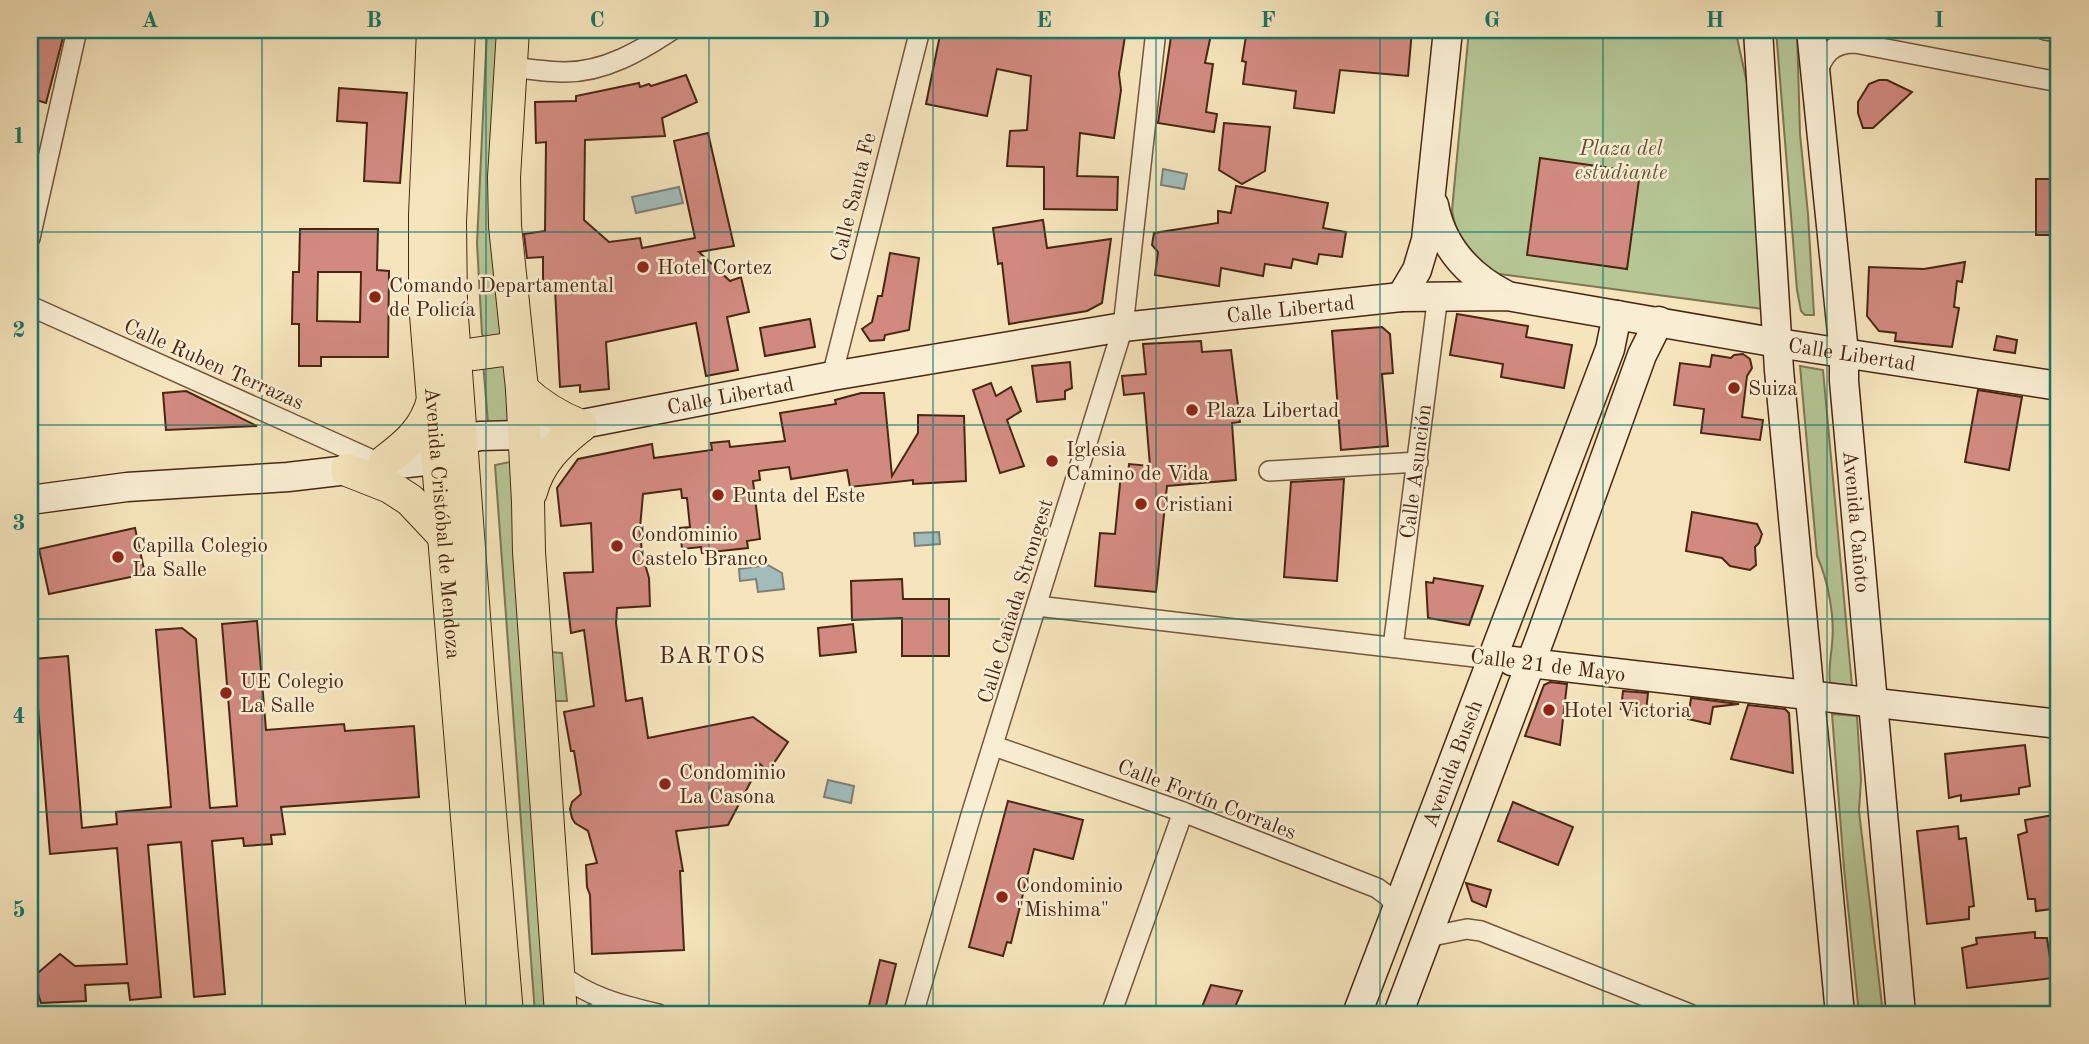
<svg xmlns="http://www.w3.org/2000/svg" width="2089" height="1044" font-family="'Old Standard TT',serif">
<style>
.green{fill:#b6c695;stroke:#7f7653;stroke-width:2}
.water{fill:#a1bcbb;stroke:#7d8077;stroke-width:2}
.building{fill:#d28a80;stroke:#482711;stroke-width:2;fill-rule:evenodd}
.lines{fill:none;stroke-linecap:round;stroke-linejoin:round}
.street-casing{stroke:#74563c;stroke-width:22}
.secondary-casing{stroke:#482711;stroke-width:31}
.primary-casing{stroke:#482711;stroke-width:34}
.street{stroke:#f9eed3;stroke-width:19}
.secondary{stroke:#f9eed3;stroke-width:28}
.primary{stroke:#f6e5bc;stroke-width:32}
.grid{fill:none;stroke:#0f766e;stroke-width:2;stroke-opacity:0.55}
.poi-dot{fill:#8f2418;stroke:#f9eed3;stroke-width:2.5}
.labels{text-anchor:middle;stroke-width:5;stroke-linejoin:round;paint-order:stroke}
.park-label{font-size:21px;font-style:italic;fill:#644f32;stroke:#f9eed3}
.street-label{font-size:21px;fill:#482711;stroke:#f9eed3}
.poi-label{font-size:21px;fill:#482711;stroke:#f9eed3;text-anchor:start}
.neighbourhood-label{font-size:23px;letter-spacing:2px;fill:#482711;stroke:#f9eed3}
.neatline{fill:none;stroke:#0f766e;stroke-width:2.5}
.grid-label{font-size:23px;text-anchor:middle;font-weight:bold;fill:#0f766e}
</style>
<rect width="100%" height="100%" fill="#f6e5bc"/>
<filter id="stains"><feTurbulence type="fractalNoise" baseFrequency=".00286" numOctaves="4"/><feColorMatrix values="0 0 0 0 .2 0 0 0 0 .09 0 0 0 0 .02 0 0 0 .5 -.17"/></filter>
<radialGradient id="worn" r=".72"><stop offset=".6" stop-color="#630" stop-opacity="0"/><stop offset="1" stop-color="#630" stop-opacity=".3"/></radialGradient>
<!-- green -->
<g class="green">
<path d="M487,30H504L503,338L486,341L482,334L477,243Z"/>
<path d="M1469,30H1715L1736,33L1754,115L1771,310L1492,273C1471,262 1455,234 1452,210Z"/>
<path d="M1776,30H1797L1800,134L1808,214L1814,315H1805L1801,311L1797,290Z"/>
<path d="M508,358L514,420L488,423L483,362Z"/>
<path d="M1800,366L1823,370L1852,686L1830,683C1828,668 1831,658 1832,644C1835,617 1828,580 1817,556Z"/>
<path d="M515,461L551,1014H535L495,465Z"/>
<path d="M549,652L562,653L567,701H554Z"/>
<path d="M1832,714L1857,716L1861,780L1859,811L1883,1014H1859L1844,868Z"/>
</g>
<!-- water -->
<g class="water">
<path d="M1163,169L1187,174L1184,189L1161,185Z"/>
<path d="M679,187L683,203L636,213L632,197Z"/>
<path d="M939,532L940,544L915,546L914,533Z"/>
<path d="M768,565L782,573L784,589L758,592L756,579L740,581L739,569Z"/>
<path d="M828,780L854,786L851,803L824,797Z"/>
</g>
<!-- building -->
<g class="building">
<path d="M30,30H65L46,103L30,98Z"/>
<path d="M941,30H1126L1119,74L1121,90L1114,138L1080,133L1077,176L1118,177L1117,210L1044,209V167L1007,166L1010,131L1027,130L1031,76L997,69L987,116L926,104Z"/>
<path d="M1172,30H1212L1205,63L1213,64L1206,112L1217,114L1214,132L1158,123Z"/>
<path d="M1247,30H1412L1408,76L1340,70L1334,113L1294,108L1296,91L1243,84L1246,62L1242,61Z"/>
<path d="M686,75L697,102L662,118L665,136L585,140L584,220L609,242L640,238L642,248L695,238L674,141L708,133L734,246L699,252L730,281L741,277L749,312L727,317L738,370L706,376L696,323L606,342L609,389L580,392V385L560,387L555,289L543,290V257L527,258L524,234L545,231L546,142L536,143L535,102L576,101V96L639,83L640,87L649,84L651,86Z"/>
<path d="M1879,80H1887L1912,92L1873,128H1863L1858,113V102L1869,84Z"/>
<path d="M339,88L407,93L400,183L364,181L367,123L337,121Z"/>
<path d="M1224,123L1270,127L1265,171L1242,184L1219,170Z"/>
<path d="M1540,158L1640,172L1627,269L1527,255Z"/>
<rect x="2036" y="179" width="23" height="56"/>
<path d="M1236,186L1328,203L1323,228L1346,232L1342,257L1319,254L1317,264L1293,259L1291,268L1265,264L1263,276L1221,268L1219,286L1155,275L1158,252L1152,245L1154,233L1218,223V211L1231,213Z"/>
<path d="M1043,220L1047,248L1111,239L1102,303L1087,311L1009,324L1002,263L998,264L993,228Z"/>
<path d="M300,229H378L377,270L389,271L388,357H321V366H299V324H292L293,272H299ZM318,272H361L360,322L317,321Z"/>
<path d="M890,253L919,258L909,330L885,335L884,340L870,341L862,329L872,322L878,296H882Z"/>
<path d="M1965,262L1962,282L1957,281L1954,307L1959,308L1952,347L1895,341L1896,333L1879,331L1867,316L1869,267L1924,269Z"/>
<path d="M1457,314L1528,326L1526,337L1572,345L1564,388L1501,377L1503,364L1450,355Z"/>
<path d="M810,319L815,347L765,356L760,328Z"/>
<path d="M1382,327L1390,334L1393,373L1382,374L1388,446L1341,450L1332,331Z"/>
<path d="M1997,336L2017,340L2015,353L1994,350Z"/>
<path d="M1201,341L1202,352L1231,350L1240,422L1232,423L1236,480L1167,486L1156,592L1095,586L1100,533L1115,534L1121,474L1128,475L1129,464L1150,466L1144,393L1124,395L1122,376L1146,374L1143,344Z"/>
<path d="M1743,354L1750,359L1752,368L1747,376L1742,417L1763,420L1760,440L1701,433L1704,409L1674,405L1680,363L1710,367L1712,355L1731,358L1734,355Z"/>
<path d="M1070,362L1072,388L1065,391V399L1037,402L1032,366Z"/>
<path d="M991,383L996,396L1011,387L1021,411L1007,420L1024,466L1000,473L973,390Z"/>
<path d="M1978,390L2022,397L2009,470L1965,462Z"/>
<path d="M186,391L257,426L166,430L163,393Z"/>
<path d="M861,393H884L892,476L918,433V415L964,416L966,481L913,484V480L850,487L847,470L791,479L789,467L759,471L760,480L753,481L760,539L747,541L748,548L702,553L701,547L682,549L680,528L690,527L687,498H682L681,489L643,494L640,528L642,554L649,578L650,606L617,608L616,623L626,701L642,698L648,738L753,717L788,742L768,772L760,764L728,825L676,831L683,871H680L684,950L592,954L590,895L587,887L586,865L597,863L588,831L575,823L572,818L570,809L572,802L581,794L574,751H571L564,712L594,706L584,630L571,633L564,573L593,572L591,523L561,526L557,488L578,459L652,444L654,458L712,450L711,443L729,441L730,447L785,441L780,413L836,404L835,400Z"/>
<path d="M1344,479L1337,581L1284,577L1291,482Z"/>
<path d="M1692,512L1757,524L1762,534L1759,543L1755,547L1756,565L1750,570L1730,566L1722,558L1686,551Z"/>
<path d="M135,528L145,574L49,594L39,549Z"/>
<path d="M1434,578L1483,586L1469,625L1428,618L1426,582L1433,583Z"/>
<path d="M902,579L903,599H949V656H902V618L852,620L851,581Z"/>
<path d="M257,621L266,730L344,724L345,731L414,726L419,797L281,807L285,834L271,835L272,844L244,846L243,838L212,841L225,994L194,997L181,842L148,845L161,997L130,1000L128,983L85,985L86,1001L41,1003L33,977L60,954L75,966L127,964L117,848L50,854L34,659L68,656L82,828L117,824L116,812L171,807L156,630L182,628L196,639L210,808L237,806L222,624Z"/>
<path d="M853,624L856,652L820,656L818,628Z"/>
<path d="M1550,682L1567,684L1560,745L1525,736L1544,685Z"/>
<path d="M1623,691L1648,693L1646,711L1621,709Z"/>
<path d="M1691,698L1739,704L1713,707L1710,724L1688,719Z"/>
<path d="M1748,705L1785,709L1789,713L1793,773L1731,759Z"/>
<path d="M2025,745L2030,786L2019,788V794L1961,801V795L1949,798L1945,754Z"/>
<path d="M1008,801L1083,820L1073,859L1034,849L1011,943L1007,942L1003,956L969,947Z"/>
<path d="M1513,802L1573,827L1558,865L1498,841Z"/>
<path d="M2059,814V908L2036,911L2035,899H2028L2018,835L2027,832L2025,820Z"/>
<path d="M1958,826L1959,839L1966,838L1974,906L1969,907V919L1927,924L1917,831Z"/>
<path d="M1466,883L1491,890L1486,907L1472,901Z"/>
<path d="M2035,932V938H2047L2053,978L1967,988L1962,948L1977,944L1976,938Z"/>
<path d="M880,960L896,964L884,1014H867Z"/>
<path d="M1211,985L1242,991L1232,1014H1199Z"/>
</g>
<g class="lines">
<!-- street casing -->
<g class="street-casing">
<g id="street">
<path d="M2045,30L2059,32"/>
<path d="M510,67C528,69 547,72 565,72C605,72 640,51 672,30"/>
<path d="M1816,76C1823,55 1831,43 1855,43L2059,82"/>
<path d="M30,238L77,30"/>
<path d="M30,306L379,463"/>
<path d="M832,376L920,30"/>
<path d="M1269,471L1418,462"/>
<path d="M1037,606L1492,659"/>
<path id="s1" d="M1393,647L1438,295"/>
<path d="M994,746L1183,812L1377,888L1388,896L1397,908"/>
<path d="M1427,937L1467,929L1481,931L1690,1014"/>
<path d="M557,972C588,997 621,1005 658,1014"/>
<path d="M593,1014L620,1005"/>
<path d="M913,1014L971,815L1123,327L1156,30"/>
<path d="M1111,1014L1183,812"/>
</g>
</g>
<!-- secondary casing -->
<g class="secondary-casing">
<g id="secondary">
<path d="M1758,30L1779,370L1840,1014"/>
<path id="s2" d="M1811,30L1844,353V381L1901,1014"/>
<path d="M1434,205C1442,247 1469,276 1506,295"/>
<path d="M1401,297L1417,270L1426,240L1448,30"/>
<path id="s3" d="M441,444L480,436L525,435L832,376L1123,327L1401,297L1507,296L1778,343L2059,386"/>
<path d="M30,500L127,487L288,477L459,457"/>
<path d="M1512,661L2059,724"/>
<path id="s4" d="M1357,1014L1610,349L1617,315"/>
<path d="M1398,1014L1542,633L1642,355L1659,321"/>
</g>
</g>
<!-- primary casing -->
<g class="primary-casing">
<g id="primary">
<path id="s5" d="M433,30L425,215V303L483,1014"/>
<path d="M459,30L450,222L451,304L479,684L507,1014"/>
<path d="M513,30L504,177L505,226L522,389L528,502L529,552L561,1014"/>
<path d="M474,354L517,348"/>
<path d="M522,389C540,406 558,417 581,426"/>
<path d="M385,461C409,443 425,429 433,400"/>
<path d="M347,470L390,487L410,500L442,534"/>
<path d="M531,492C539,462 557,445 581,426"/>
</g>
</g>
<!-- street -->
<use href="#street" class="street"/>
<!-- secondary -->
<use href="#secondary" class="secondary"/>
<!-- primary -->
<use href="#primary" class="primary"/>
</g>
<!-- grid -->
<path class="grid" d="M262,30V1014M486,30V1014M709,30V1014M933,30V1014M1156,30V1014M1380,30V1014M1603,30V1014M1827,30V1014M30,232H2059M30,425H2059M30,619H2059M30,812H2059"/>
<!-- markers -->
<g class="poi-dot">
<circle cx="643" cy="267" r="7"/>
<circle cx="375" cy="297" r="7"/>
<circle cx="1734" cy="388" r="7"/>
<circle cx="1192" cy="410" r="7"/>
<circle cx="1052" cy="461" r="7"/>
<circle cx="718" cy="495" r="7"/>
<circle cx="1141" cy="504" r="7"/>
<circle cx="617" cy="546" r="7"/>
<circle cx="118" cy="557" r="7"/>
<circle cx="226" cy="693" r="7"/>
<circle cx="1549" cy="710" r="7"/>
<circle cx="665" cy="784" r="7"/>
<circle cx="1002" cy="897" r="7"/>
</g>
<g class="labels">
<!-- park labels -->
<g class="park-label">
<text x="1621" y="155">Plaza del<tspan x="1621" dy="24">estudiante</tspan></text>
</g>
<!-- street labels -->
<g class="street-label">
<text transform="translate(853 197) rotate(-76)" y="7">Calle Santa Fe</text>
<text dy="7" stroke="none"><textPath href="#s3" startOffset="861">Calle Libertad</textPath></text>
<text dy="7" stroke="none"><textPath href="#s3" startOffset="1428">Calle Libertad</textPath></text>
<text transform="translate(214 364) rotate(24)" y="7">Calle Ruben Terrazas</text>
<text dy="7" stroke="none"><textPath href="#s3" startOffset="294">Calle Libertad</textPath></text>
<text dy="7" stroke="none"><textPath href="#s1" startOffset="177">Calle Asunción</textPath></text>
<text dy="7" stroke="none"><textPath href="#s5" startOffset="494">Avenida Cristóbal de Mendoza</textPath></text>
<text dy="7" stroke="none"><textPath href="#s2" startOffset="494">Avenida Cañoto</textPath></text>
<text transform="translate(1015 601) rotate(-73)" y="7">Calle Cañada Strongest</text>
<text transform="translate(1548 665) rotate(7)" y="7">Calle 21 de Mayo</text>
<text dy="7" stroke="none"><textPath href="#s4" startOffset="268">Avenida Busch</textPath></text>
<text transform="translate(1207 799) rotate(21)" y="7">Calle Fortín Corrales</text>
</g>
<!-- poi labels -->
<g class="poi-label">
<text x="657" y="274">Hotel Cortez</text>
<text x="389" y="292">Comando Departamental<tspan x="389" dy="24">de Policía</tspan></text>
<text x="1748" y="395">Suiza</text>
<text x="1206" y="417">Plaza Libertad</text>
<text x="1066" y="456">Iglesia<tspan x="1066" dy="24">Camino de Vida</tspan></text>
<text x="732" y="502">Punta del Este</text>
<text x="1155" y="511">Cristiani</text>
<text x="631" y="541">Condominio<tspan x="631" dy="24">Castelo Branco</tspan></text>
<text x="132" y="552">Capilla Colegio<tspan x="132" dy="24">La Salle</tspan></text>
<text x="240" y="688">UE Colegio<tspan x="240" dy="24">La Salle</tspan></text>
<text x="1563" y="717">Hotel Victoria</text>
<text x="679" y="779">Condominio<tspan x="679" dy="24">La Casona</tspan></text>
<text x="1016" y="892">Condominio<tspan x="1016" dy="24">"Mishima"</tspan></text>
</g>
<!-- neighbourhood labels -->
<g class="neighbourhood-label">
<text x="713" y="663">BARTOS</text>
</g>
</g>
<!-- margin -->
<rect width="2089" height="1044" fill="none" stroke="#f6e5bc" stroke-width="77"/>
<rect x="38" y="38" width="2012" height="968" class="neatline"/>
<g class="grid-label">
<text x="150" y="27">A</text>
<text x="374" y="27">B</text>
<text x="597" y="27">C</text>
<text x="821" y="27">D</text>
<text x="1044" y="27">E</text>
<text x="1268" y="27">F</text>
<text x="1492" y="27">G</text>
<text x="1715" y="27">H</text>
<text x="1939" y="27">I</text>
<text x="19" y="143">1</text>
<text x="19" y="337">2</text>
<text x="19" y="530">3</text>
<text x="19" y="723">4</text>
<text x="19" y="917">5</text>
</g>
<rect width="100%" height="100%" filter="url(#stains)"/>
<rect width="100%" height="100%" fill="url(#worn)"/>
</svg>
